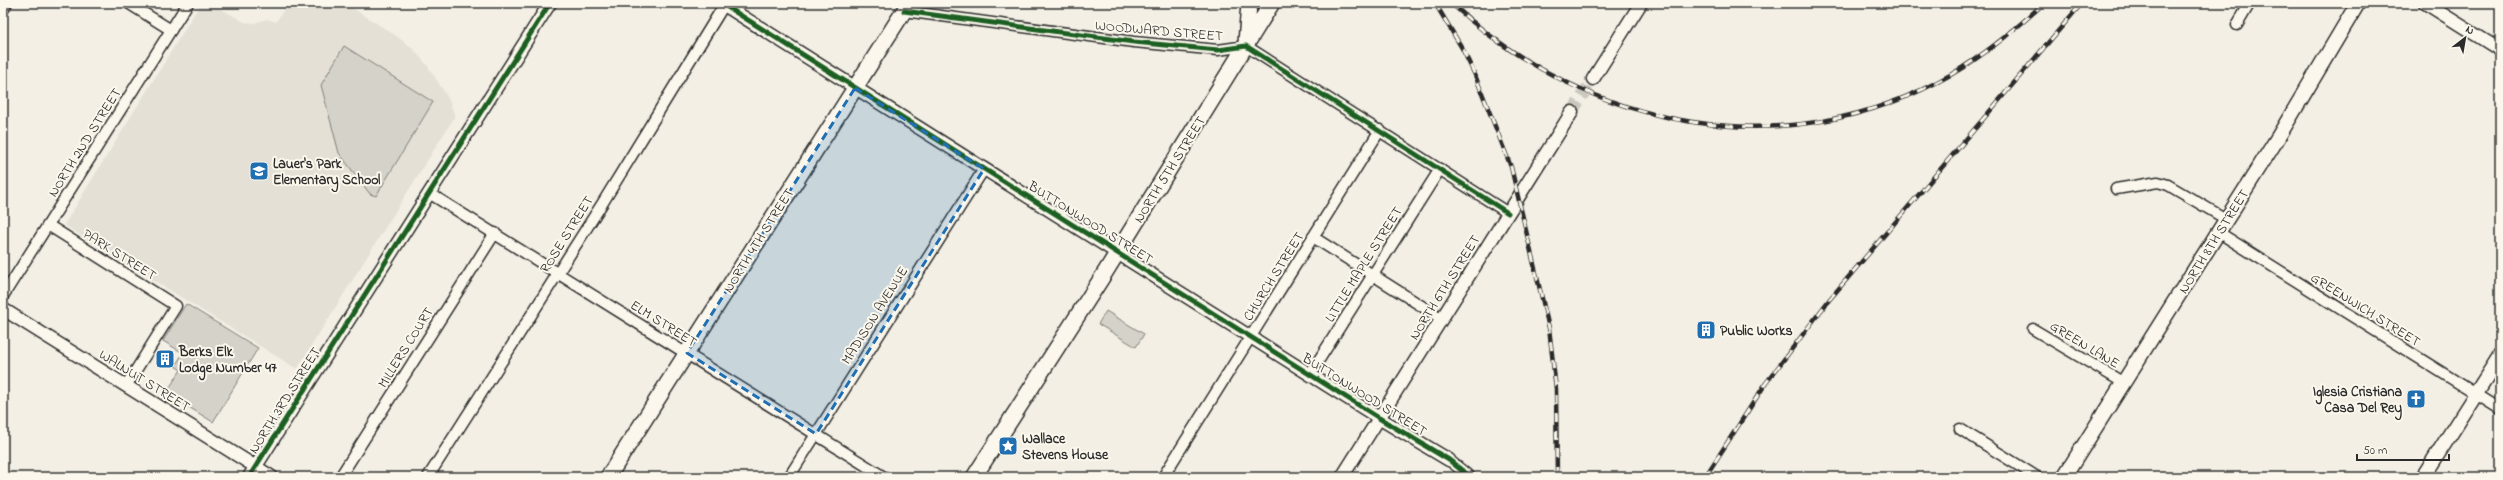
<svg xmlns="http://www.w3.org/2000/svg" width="2503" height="480" font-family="'Indie Flower',sans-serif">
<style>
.built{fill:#e4e0d6}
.green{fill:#d5d2c9;stroke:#807e7a}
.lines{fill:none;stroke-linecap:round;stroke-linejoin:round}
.tertiary-tunnel{stroke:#cbc8bf;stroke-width:12;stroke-dasharray:12 6;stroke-linecap:butt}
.minor-casing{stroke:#2b2b2b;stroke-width:13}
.tertiary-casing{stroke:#2b2b2b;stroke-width:15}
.secondary-casing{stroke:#2b2b2b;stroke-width:17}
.primary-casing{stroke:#2b2b2b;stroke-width:18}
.minor{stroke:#fbf7ec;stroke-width:10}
.tertiary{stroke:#fbf7ec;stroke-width:12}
.secondary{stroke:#fbf7ec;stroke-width:14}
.primary{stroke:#fbf7ec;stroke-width:15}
.rail-casing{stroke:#2b2b2b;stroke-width:4.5}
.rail{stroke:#fbf7ec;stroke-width:3;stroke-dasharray:9;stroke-linecap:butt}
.cycleway-casing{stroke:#fbf7ec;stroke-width:8}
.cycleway{stroke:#1b5e20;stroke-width:5}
.marked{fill:#1f6fb2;fill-opacity:0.2;stroke:#1f6fb2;stroke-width:3;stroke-dasharray:8 5;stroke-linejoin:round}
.labels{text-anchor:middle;stroke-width:4;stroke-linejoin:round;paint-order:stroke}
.street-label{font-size:14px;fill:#2b2b2b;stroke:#fbf7ec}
.poi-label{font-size:14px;font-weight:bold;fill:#2b2b2b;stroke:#fbf7ec;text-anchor:start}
</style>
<rect width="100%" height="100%" fill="#f3efe4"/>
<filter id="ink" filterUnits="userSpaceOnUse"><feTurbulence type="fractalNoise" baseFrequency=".025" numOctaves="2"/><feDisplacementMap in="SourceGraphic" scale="8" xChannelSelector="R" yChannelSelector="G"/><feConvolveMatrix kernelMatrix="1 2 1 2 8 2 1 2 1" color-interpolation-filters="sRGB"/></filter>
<g filter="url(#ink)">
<!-- built -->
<path class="built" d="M201,3H211L244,22L254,23L267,19L276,22L288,3H353L351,7L398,37L414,50L427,65L448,98L455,116L297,369L64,225Z"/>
<!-- green -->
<g class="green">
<path d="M344,46L433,102L376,196L370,194L339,153L321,85Z"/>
<path d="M186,304L258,348L213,422L166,393L181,370L175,366L183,353L163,341Z"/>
<path d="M1106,311L1144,334L1136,347L1098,324Z"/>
</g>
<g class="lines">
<!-- tertiary-tunnel -->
<path class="tertiary-tunnel" d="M1572,112L1593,79"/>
<!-- minor casing -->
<g class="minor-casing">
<g id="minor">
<path d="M128,3L171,30"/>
<path d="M3,10L7,3"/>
<path d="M904,11L1134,42L1218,50L1246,46L1508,213"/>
<path d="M2237,25L2250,3"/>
<path d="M2116,189L2158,182L2168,185L2226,219"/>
<path d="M429,193L884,477"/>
<path d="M48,225L176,306L126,386"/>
<path d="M2218,232L2500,409"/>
<path d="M1313,237L1442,319"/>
<path d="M3,296L188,3"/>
<path d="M2033,329L2124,383"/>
<path d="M1310,374L1440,169"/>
<path d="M1960,429L2037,477"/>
<path d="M1449,460L1470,477"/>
<path d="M340,477L495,233"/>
<path d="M428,477L602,204L724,5"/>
<path d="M789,477L984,169"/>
<path d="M1163,477L1380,130"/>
</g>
</g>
<!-- tertiary casing -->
<g class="tertiary-casing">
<g id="tertiary">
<path d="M721,3L1379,418L1449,460"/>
<path d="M2425,3L2500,50"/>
<path d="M1593,79L1641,3"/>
<path d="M3,309L272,477"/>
<path d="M249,477L550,3"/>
<path d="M1342,477L1572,112"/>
</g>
</g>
<!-- secondary casing -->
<g class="secondary-casing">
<g id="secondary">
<path d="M2064,477L2277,139L2358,3"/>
<path d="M2423,477L2500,356"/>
</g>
</g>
<!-- primary casing -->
<g class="primary-casing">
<g id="primary">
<path d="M1246,43L1249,3"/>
<path d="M608,477L909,3"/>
<path d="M974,477L1101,279L1272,3"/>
</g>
</g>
<!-- minor -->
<use href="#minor" class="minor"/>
<!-- tertiary -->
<use href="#tertiary" class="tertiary"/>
<!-- secondary -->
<use href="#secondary" class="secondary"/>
<!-- primary -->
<use href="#primary" class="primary"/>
<!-- rail casing -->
<g class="rail-casing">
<g id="rail">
<path d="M1435,3L1462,48L1475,75L1511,167L1549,328L1556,389L1557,477"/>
<path d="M1451,3C1588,130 1787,169 1952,74C1986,54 2016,29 2044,3"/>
<path d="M1705,477L1766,383L1829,300L2082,3"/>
</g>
</g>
<!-- rail -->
<use href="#rail" class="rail"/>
<!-- cycleway casing -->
<g class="cycleway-casing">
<g id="cycleway">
<path d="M721,3L1379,418L1449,460L1470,477"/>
<path d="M904,11L1134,42L1218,50L1246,46L1508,213"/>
<path d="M249,477L550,3"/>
</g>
</g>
<!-- cycleway -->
<use href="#cycleway" class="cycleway"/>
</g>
</g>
<!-- marked area -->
<path class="marked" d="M855,88L984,169L816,434L687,353Z"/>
<!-- icons -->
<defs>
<g id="school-square" transform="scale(1)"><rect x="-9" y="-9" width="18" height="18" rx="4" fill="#1f6fb2" stroke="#fbf7ec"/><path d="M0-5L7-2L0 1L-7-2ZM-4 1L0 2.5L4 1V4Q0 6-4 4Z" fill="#fff"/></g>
<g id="building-square" transform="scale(1)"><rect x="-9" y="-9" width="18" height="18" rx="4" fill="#1f6fb2" stroke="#fbf7ec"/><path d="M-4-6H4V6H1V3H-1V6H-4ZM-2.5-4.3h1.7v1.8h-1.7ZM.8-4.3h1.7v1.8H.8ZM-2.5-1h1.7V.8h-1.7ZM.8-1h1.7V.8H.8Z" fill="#fff"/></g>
<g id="church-square" transform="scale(1)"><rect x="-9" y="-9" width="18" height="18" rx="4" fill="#1f6fb2" stroke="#fbf7ec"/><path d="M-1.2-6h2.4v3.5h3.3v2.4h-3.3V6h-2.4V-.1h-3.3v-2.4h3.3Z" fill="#fff"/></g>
<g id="sight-square" transform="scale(1)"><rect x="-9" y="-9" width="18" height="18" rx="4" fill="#1f6fb2" stroke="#fbf7ec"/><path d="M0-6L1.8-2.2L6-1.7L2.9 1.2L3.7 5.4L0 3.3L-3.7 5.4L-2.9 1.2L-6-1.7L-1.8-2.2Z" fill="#fff"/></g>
</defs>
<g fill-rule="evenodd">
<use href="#school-square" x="259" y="171"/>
<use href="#building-square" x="1706" y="330"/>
<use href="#building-square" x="165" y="359"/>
<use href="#church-square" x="2416" y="399"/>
<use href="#sight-square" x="1008" y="446"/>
</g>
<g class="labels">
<!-- street labels -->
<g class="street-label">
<text transform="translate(1159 30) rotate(5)" y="5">WOODWARD STREET</text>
<text transform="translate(84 142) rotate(-58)" y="5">NORTH 2ND STREET</text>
<text transform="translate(1169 169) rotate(-58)" y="5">NORTH 5TH STREET</text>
<text transform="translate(1091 222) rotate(32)" y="5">BUTTONWOOD STREET</text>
<text transform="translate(566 234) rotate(-58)" y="5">ROSE STREET</text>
<text transform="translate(758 240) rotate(-58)" y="5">NORTH 4TH STREET</text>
<text transform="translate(2213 241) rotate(-58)" y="5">NORTH 8TH STREET</text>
<text transform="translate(120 254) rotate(32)" y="5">PARK STREET</text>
<text transform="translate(1363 264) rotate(-58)" y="5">LITTLE MAPLE STREET</text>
<text transform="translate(1273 276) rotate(-58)" y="5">CHURCH STREET</text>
<text transform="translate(1444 287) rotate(-58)" y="5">NORTH 6TH STREET</text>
<text transform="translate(2366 309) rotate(32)" y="5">GREENWICH STREET</text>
<text transform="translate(874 315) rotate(-58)" y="5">MADISON AVENUE</text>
<text transform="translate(664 323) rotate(32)" y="5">ELM STREET</text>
<text transform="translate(2085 344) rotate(31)" y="5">GREEN LANE</text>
<text transform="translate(405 347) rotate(-58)" y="5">MILLERS COURT</text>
<text transform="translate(145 380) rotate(32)" y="5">WALNUT STREET</text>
<text transform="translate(1365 394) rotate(32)" y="5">BUTTONWOOD STREET</text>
<text transform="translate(284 400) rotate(-58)" y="5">NORTH 3RD STREET</text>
</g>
<!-- poi labels -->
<g class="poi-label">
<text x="273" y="168">Lauer's Park<tspan x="273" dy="16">Elementary School</tspan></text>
<text x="1720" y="335">Public Works</text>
<text x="179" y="356">Berks Elk<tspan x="179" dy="16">Lodge Number 47</tspan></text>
<text x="2402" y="396" text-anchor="end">Iglesia Cristiana<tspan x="2402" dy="16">Casa Del Rey</tspan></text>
<text x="1022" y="443">Wallace<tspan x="1022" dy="16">Stevens House</tspan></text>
</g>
</g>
<!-- margin -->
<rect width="2503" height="480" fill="none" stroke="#fbf7ec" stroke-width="16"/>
<rect x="8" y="8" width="2487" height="464" fill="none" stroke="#2b2b2b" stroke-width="1.5" filter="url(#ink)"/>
<!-- north arrow -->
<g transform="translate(2465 38) rotate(31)" stroke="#fbf7ec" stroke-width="3" paint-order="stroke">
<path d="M0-3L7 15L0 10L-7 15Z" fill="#2b2b2b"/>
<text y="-6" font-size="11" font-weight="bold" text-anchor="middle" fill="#2b2b2b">N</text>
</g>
<!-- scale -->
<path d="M2357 454v6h92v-6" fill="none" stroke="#2b2b2b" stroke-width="2"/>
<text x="2363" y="454" font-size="12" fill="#2b2b2b" stroke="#fbf7ec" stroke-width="3" paint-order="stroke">50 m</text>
</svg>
